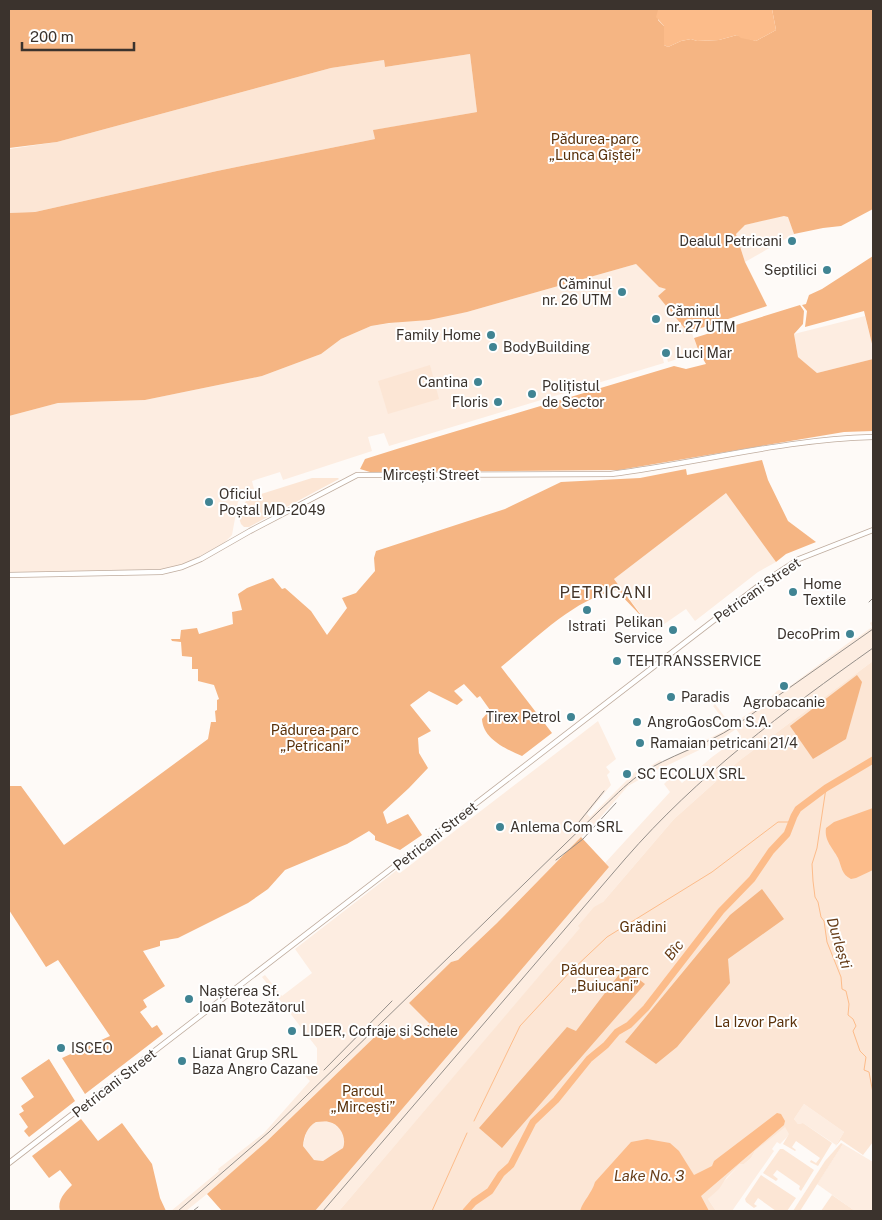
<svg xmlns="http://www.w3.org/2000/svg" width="882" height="1220" font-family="'Public Sans',sans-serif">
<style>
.built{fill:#fdede1;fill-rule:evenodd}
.green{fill:#fce6d5}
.forest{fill:#f5b583;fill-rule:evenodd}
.water{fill:#fcbc8a}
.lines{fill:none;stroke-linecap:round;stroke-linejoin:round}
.stream{stroke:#fcbc8a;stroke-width:1}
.river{stroke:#fcbc8a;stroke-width:7}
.major-casing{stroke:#bfac9e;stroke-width:6}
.major{stroke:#fff;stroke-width:4.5}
.rail{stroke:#958f8a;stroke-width:1}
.poi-dot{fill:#408493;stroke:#fff;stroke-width:2}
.labels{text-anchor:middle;stroke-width:4;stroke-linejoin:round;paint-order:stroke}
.park-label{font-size:14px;fill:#5a310a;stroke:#fff}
.poi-label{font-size:14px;fill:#3b332d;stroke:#fff;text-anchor:start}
.street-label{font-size:14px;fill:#3b332d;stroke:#fff}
.water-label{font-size:15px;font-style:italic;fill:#683e19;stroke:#fff}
.quarter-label{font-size:16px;letter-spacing:1px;fill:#45362a;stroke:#fff}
</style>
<rect width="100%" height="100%" fill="#fefaf7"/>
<!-- built -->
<g class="built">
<path d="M784,215L788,216L794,234L745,262L736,234L745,225Z"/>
<path d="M636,264L659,287L667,289L658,296L690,328L699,352L668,362L665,350L661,351L664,363L389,446L384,433L368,437L372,451L283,480L280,472L252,481L254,489L245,492L238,502L232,535L223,544L181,566L166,569L9,573V416L58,403L145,400L262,376L321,354L341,339L371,326L467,312Z"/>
<path d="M865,316L873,348V359L817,373L798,357L794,334Z"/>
<path d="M726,492L776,562L758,572L695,621L686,609L654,631L614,579Z"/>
<path d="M873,621V661L740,760L674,819L339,1211H315L609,867L605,863L670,792L664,784L669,779L660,768L628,786L599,819L497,923L458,960L451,962L409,1003L430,1023L404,1040L388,1024L266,1142L207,1194L186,1211H171L219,1171L218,1169L264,1133L310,1081L305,1076L317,1063V1048L262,977L265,975L282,996L312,973L295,949L397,870L400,873L598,721L616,759L606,767L610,772L607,775L611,785L587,814L590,817L641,766L646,769L660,760L662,762L730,728L713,706L715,704L731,725L766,702L777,691L784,687L786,689L855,638H857L872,627L870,623ZM736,729L741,736L712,757L682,783L671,771L664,767L720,740Z"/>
<path d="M804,1104L844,1132L836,1145L803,1123L798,1124L794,1119Z"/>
<path d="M316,1122H329L334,1124L342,1131L345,1140L343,1148L337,1153L323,1161L314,1160L303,1146L306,1133L310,1125Z"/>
<path d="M785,1126L790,1134L780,1144L777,1142L772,1149L774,1151L732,1211H716L708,1199L740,1164H744L751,1158L755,1151Z"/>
<path d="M843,1144L873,1162V1211H855L817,1184Z"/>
</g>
<!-- green -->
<g class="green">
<path d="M470,54L477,112L374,130L375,139L217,171L35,212L9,213V149L57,142L331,68L384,60L385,67Z"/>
<path d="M430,365L439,399L388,414L378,381Z"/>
<path d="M312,478H338L339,479L249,527H244L241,524L239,518L241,509L248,498Z"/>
<path d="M873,661V1142L863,1155L841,1140L835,1147L844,1132L804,1104L794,1119L798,1124L803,1123L832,1143L818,1166L810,1162L811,1160L816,1163L820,1158L796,1141L792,1147L796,1150L795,1151L783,1144L789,1134L785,1127L755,1151L751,1158L744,1164H740L727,1177L719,1189L708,1199L716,1211H339L580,928L578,926L594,907L603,902L674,819L740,760Z"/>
<path d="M841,1143L843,1144L800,1211H793L825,1161Z"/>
<path d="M780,1149H783L814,1170L801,1191L799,1189L800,1186L777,1170L773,1175L778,1179L776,1181L763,1173Z"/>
<path d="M761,1175L796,1198L787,1211H776L758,1198L754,1204L757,1206L754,1208L746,1202L745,1199Z"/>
<path d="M832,1195L855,1211H821Z"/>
</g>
<!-- forest -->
<g class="forest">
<path d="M9,9H660L658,10V20L664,26V45L668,47L681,41L691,39L697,41L719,40L737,35L756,41L776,30L772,9H873V209L841,226L823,228L794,234L788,217L784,216L745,225L736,234L745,262L767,306L692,331L690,328L686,330L658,296L666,289L659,287L636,264L467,312L429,320L389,323L371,326L341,339L321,354L262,376L145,400L58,403L9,416V213L35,212L217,171L375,139L373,130L477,112L470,54L385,67L384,60L331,68L57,142L9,148Z"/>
<path d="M873,256V348L864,311L805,327L807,311L802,305L806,304L809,295L822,289Z"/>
<path d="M800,305L804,311L803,324L794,334L798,357L817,373L873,359V431L844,432L619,470L370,472L360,469L365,459L400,448L674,366L686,369L706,364L699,352L694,338Z"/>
<path d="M762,460L768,480L788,521L816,542L786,554L776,562L726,493L614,579L643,618L616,590C571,601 536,639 501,667L552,733L522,756C506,749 483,739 482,719L490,710L480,696L477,698L464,684L454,691L463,700L457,705L429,691L410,705L431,731L418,738L419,753L428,768L409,788L383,812L387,824L408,814L422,835L400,850L375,840V836L369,831L347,844L285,870L268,889L248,903L178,938L160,941V946L143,951L165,986L143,1000L147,1007L140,1012L152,1028L157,1025L163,1034L85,1094L62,1058L110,1036L58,960L46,967L9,910V786H21L64,845L208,739L211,722H216L215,711L217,710V700L219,699L214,685L198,681V669H192V657L182,656L181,642L172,641L171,639H180L181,630L197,628L199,634L233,624L232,612L242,610L238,594L247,588L273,578L282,589L285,588L311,611L327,635L347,608L342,598L356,593L375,571L374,558L376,551L505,509L561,482L640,478L686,469L687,475Z"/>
<path d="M857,675L862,682L846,739L813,759L790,726Z"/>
<path d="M581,837L609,867L315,1211H222L207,1194L266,1142L388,1024L404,1040L430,1024L409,1003L451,962L458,960L497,923ZM316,1122C320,1122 325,1121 329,1122C340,1124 347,1138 343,1148L323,1161L314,1160L303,1146C304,1136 307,1127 316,1122Z"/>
<path d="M762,889L784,919L728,959L730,983L677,1047L656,1064L625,1042L730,915Z"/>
<path d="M624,968L645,984L502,1148L479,1128L567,1027L576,1031Z"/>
<path d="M49,1059L75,1101L29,1137L24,1131L28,1127L19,1114L24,1111L21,1106L34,1097L21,1078Z"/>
<path d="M81,1119L98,1141L122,1123L152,1164L160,1198L166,1211H60C57,1200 65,1192 72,1185L60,1170L49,1178L32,1156Z"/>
</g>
<!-- water -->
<g class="water">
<path d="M660,9H772L776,30L756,41L741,38L737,35L719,40L697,41L691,39L681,41L668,47L664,45V26L656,17L658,10Z"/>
<path d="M873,808V870L856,878L851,879C841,874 842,867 838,858C833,848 824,841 826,828L834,822Z"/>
<path d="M777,1113L781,1114L785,1121L784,1125L701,1196L709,1211H580C583,1201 592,1193 595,1182L631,1142L647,1139L670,1143L679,1151L694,1175L712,1166L714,1161Z"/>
</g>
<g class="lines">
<!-- stream -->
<g class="stream">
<path d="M826,788L817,848L812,864L813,881L815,897L818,902L821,917L824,921L827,942L841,977L842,989L846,991L849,1004L848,1015L853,1019L856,1026L853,1031L860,1051L866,1057L864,1070L869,1072L873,1093"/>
<path d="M474,1121L520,1026L570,972L607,937L712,872L778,822H791"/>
<path d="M432,1211L467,1133"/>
</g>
<!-- river -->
<path class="river" d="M466,1211L474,1202L490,1191L501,1174L511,1165L533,1122L556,1100L589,1059L606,1045L617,1032L629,1025L646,1008L721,911L752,879L771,851L787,834L794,816L798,809L826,788L873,760"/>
<!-- major casing -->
<g class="major-casing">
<g id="major">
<path d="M9,575L161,572L182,567L201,559L250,531L357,475L611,474C698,463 785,439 873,437"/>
<path d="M9,1163L761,584L799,559L873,530"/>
</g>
</g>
<!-- major -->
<use href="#major" class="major"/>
<!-- rail -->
<g class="rail">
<path d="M869,602L873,598"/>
<path d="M579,822L604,791"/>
<path d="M556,860L583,839L616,803"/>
<path d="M324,1070L392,1001"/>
<path d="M178,1211L269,1132L599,811C612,799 625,785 639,775C669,755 705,746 735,726L873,629"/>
<path d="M193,1211L198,1207"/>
<path d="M323,1211L625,859C697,776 784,711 873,648"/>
</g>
</g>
<!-- markers -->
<g class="poi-dot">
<circle cx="792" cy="241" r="5"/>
<circle cx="827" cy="270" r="5"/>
<circle cx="622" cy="292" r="5"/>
<circle cx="656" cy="319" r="5"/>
<circle cx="491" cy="335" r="5"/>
<circle cx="493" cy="347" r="5"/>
<circle cx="666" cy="353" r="5"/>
<circle cx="478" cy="382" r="5"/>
<circle cx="532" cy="394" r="5"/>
<circle cx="498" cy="402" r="5"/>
<circle cx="209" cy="502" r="5"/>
<circle cx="793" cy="592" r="5"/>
<circle cx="587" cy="610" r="5"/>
<circle cx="673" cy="630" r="5"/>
<circle cx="850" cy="634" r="5"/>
<circle cx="617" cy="661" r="5"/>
<circle cx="784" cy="686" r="5"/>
<circle cx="671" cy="697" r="5"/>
<circle cx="571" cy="717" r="5"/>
<circle cx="637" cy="722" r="5"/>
<circle cx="640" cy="743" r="5"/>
<circle cx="627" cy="774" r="5"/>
<circle cx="500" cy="827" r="5"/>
<circle cx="189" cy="999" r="5"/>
<circle cx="292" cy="1031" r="5"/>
<circle cx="61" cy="1048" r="5"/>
<circle cx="182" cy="1061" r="5"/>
</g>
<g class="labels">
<!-- park labels -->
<g class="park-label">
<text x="595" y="144">Pădurea-parc<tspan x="595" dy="16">„Lunca Gîștei”</tspan></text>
<text x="315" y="735">Pădurea-parc<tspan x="315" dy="16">„Petricani”</tspan></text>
<text x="643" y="932">Grădini</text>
<text x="605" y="975">Pădurea-parc<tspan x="605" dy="16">„Buiucani”</tspan></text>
<text x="756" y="1027">La Izvor Park</text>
<text x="363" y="1096">Parcul<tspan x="363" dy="16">„Mircești”</tspan></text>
</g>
<!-- poi labels -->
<g class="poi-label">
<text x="782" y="246" text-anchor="end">Dealul Petricani</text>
<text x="817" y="275" text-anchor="end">Septilici</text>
<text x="612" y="289" text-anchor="end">Căminul<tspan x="612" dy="16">nr. 26 UTM</tspan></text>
<text x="666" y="316">Căminul<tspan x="666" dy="16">nr. 27 UTM</tspan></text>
<text x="481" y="340" text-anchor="end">Family Home</text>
<text x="503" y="352">BodyBuilding</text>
<text x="676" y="358">Luci Mar</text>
<text x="468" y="387" text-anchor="end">Cantina</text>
<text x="542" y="391">Polițistul<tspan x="542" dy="16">de Sector</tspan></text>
<text x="488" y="407" text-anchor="end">Floris</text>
<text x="219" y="499">Oficiul<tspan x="219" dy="16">Poștal MD-2049</tspan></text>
<text x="803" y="589">Home<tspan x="803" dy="16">Textile</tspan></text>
<text x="663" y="627" text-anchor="end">Pelikan<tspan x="663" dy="16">Service</tspan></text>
<text x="587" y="631" text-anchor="middle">Istrati</text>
<text x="840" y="639" text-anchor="end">DecoPrim</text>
<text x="627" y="666">TEHTRANSSERVICE</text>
<text x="681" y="702">Paradis</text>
<text x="784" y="707" text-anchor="middle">Agrobacanie</text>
<text x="561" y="722" text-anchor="end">Tirex Petrol</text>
<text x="647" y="727">AngroGosCom S.A.</text>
<text x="650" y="748">Ramaian petricani 21/4</text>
<text x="637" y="779">SC ECOLUX SRL</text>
<text x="510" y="832">Anlema Com SRL</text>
<text x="199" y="996">Nașterea Sf.<tspan x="199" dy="16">Ioan Botezătorul</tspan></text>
<text x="302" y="1036">LIDER, Cofraje si Schele</text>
<text x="71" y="1053">ISCEO</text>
<text x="192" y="1058">Lianat Grup SRL<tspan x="192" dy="16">Baza Angro Cazane</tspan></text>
</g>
<!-- street labels -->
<g class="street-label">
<text x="431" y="480">Mircești Street</text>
<text transform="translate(757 590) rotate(-35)" y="5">Petricani Street</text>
<text transform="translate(435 836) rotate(-38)" y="5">Petricani Street</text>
<text transform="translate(114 1083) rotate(-38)" y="5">Petricani Street</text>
</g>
<!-- water labels -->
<g class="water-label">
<text transform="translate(839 943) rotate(73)" y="5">Durlești</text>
<text transform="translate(674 950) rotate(-52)" y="5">Bîc</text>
<text x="649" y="1181">Lake No. 3</text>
</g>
<!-- quarter labels -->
<g class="quarter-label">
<text x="606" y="598">PETRICANI</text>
</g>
</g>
<!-- border -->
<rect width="882" height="1220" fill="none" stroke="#3b332d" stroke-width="20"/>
<!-- scale -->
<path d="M22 42v8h112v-8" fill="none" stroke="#3b332d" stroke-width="2.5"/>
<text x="30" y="42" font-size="15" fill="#3b332d" stroke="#ffffff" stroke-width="4" paint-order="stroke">200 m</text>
</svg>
